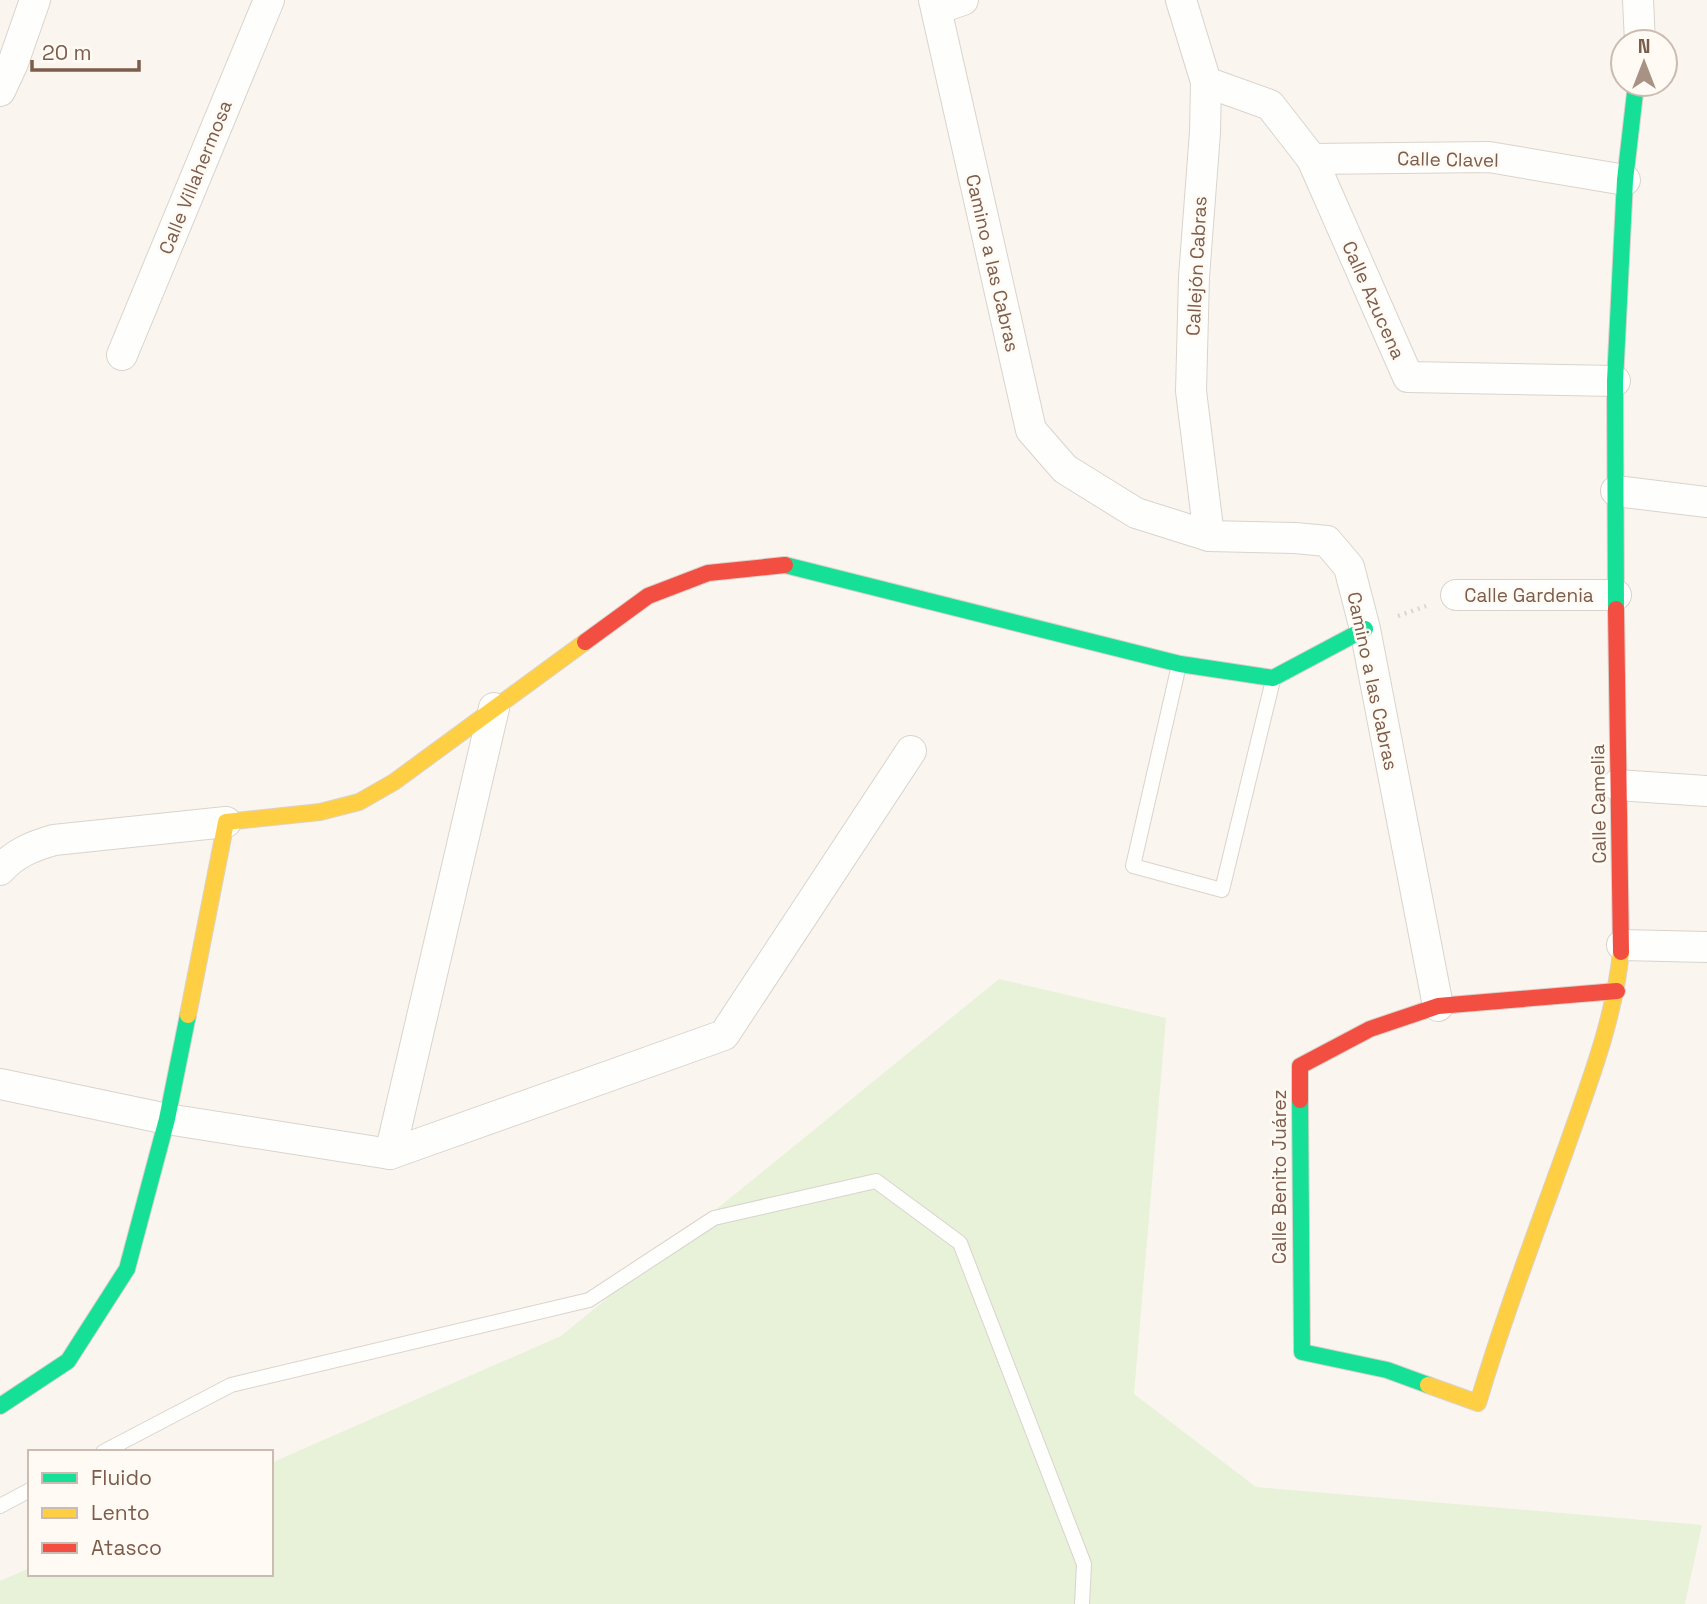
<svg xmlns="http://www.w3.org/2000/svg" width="1707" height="1604" font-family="'Space Grotesk',sans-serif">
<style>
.green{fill:#e7f2d9}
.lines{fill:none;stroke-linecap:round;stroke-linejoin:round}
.lane-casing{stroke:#dad3cd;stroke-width:16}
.street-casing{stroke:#dad3cd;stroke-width:32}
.fast-casing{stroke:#dad2cb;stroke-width:18}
.slow-casing{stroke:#dad2cb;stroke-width:18}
.jam-casing{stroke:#dad2cb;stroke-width:18}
.path{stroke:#ddd5cf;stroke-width:4.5;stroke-dasharray:2 5;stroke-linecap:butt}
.lane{stroke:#fefefd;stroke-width:14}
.street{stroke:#fefefd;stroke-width:30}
.fast{stroke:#16e098;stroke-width:16}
.slow{stroke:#ffcf43;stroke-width:16}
.jam{stroke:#f24e42;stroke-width:16}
.labels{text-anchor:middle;stroke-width:5;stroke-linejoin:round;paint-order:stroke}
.street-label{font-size:19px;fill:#7c5c4b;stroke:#fffaf3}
</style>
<rect width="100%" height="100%" fill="#faf6ef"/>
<!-- green -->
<path class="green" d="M999,979L1166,1018L1134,1394L1256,1487L1702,1525L1685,1604H0V1581L30,1568V1574H271V1463L561,1336Z"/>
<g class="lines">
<!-- lane casing -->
<g class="lane-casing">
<g id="lane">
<path d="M1179,665L1133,866L1222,890L1273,680"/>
<path d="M103,1452L231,1385L589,1300L714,1218L876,1181L960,1243L1084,1564L1082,1604"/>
<path d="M0,1506L30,1490"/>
</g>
</g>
<!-- street casing -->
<g class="street-casing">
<g id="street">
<path d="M934,0L1031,430L1065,469L1136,513L1209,536L1295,538L1327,541L1349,567L1365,629L1438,1006"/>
<path d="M1181,0L1206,82L1205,132L1194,277L1191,391L1209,536"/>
<path d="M1638,0L1640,42"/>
<path d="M937,9L963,0"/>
<path d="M1206,82L1270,105L1312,159L1408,377L1615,381"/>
<path d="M0,91L13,63L35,0"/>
<path d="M1312,159L1489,157L1625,180"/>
<path d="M122,355L269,0"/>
<path d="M1616,491L1707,502"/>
<path d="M1456,595H1616"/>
<path d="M1617,785L1707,791"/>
<path d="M0,870C15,853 33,846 54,840L226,822"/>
<path d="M1622,945L1707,947"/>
<path d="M0,1084L167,1119L390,1154L724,1035L911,751"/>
<path d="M390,1154L494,708"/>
</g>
</g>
<!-- fast casing -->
<g class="fast-casing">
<g id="fast">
<path d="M785,565L1180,664L1273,678L1365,629"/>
<path d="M1616,609L1615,381L1625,180L1636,84"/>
<path d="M1300,1100L1302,1352L1387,1370L1428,1385"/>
<path d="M0,1406L68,1361L127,1269L167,1119L188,1015"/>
</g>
</g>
<!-- slow casing -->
<g class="slow-casing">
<g id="slow">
<path d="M188,1015L226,822L320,812L359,802L394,782L585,642"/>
<path d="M1428,1385L1478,1403C1504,1316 1536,1232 1567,1146C1589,1083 1614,1020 1621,952"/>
</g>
</g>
<!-- jam casing -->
<g class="jam-casing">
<g id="jam">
<path d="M1616,609L1621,952"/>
<path d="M585,642L648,596L708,573L785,565"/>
<path d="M1300,1100V1066L1370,1029L1438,1006L1617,991"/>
</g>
</g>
<!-- path -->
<path class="path" d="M1398,616L1426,606"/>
<!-- lane -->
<use href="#lane" class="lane"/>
<!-- street -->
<use href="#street" class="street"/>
<!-- fast -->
<use href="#fast" class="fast"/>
<!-- slow -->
<use href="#slow" class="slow"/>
<!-- jam -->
<use href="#jam" class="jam"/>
</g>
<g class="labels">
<!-- street labels -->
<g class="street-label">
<text transform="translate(1448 159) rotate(1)" y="7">Calle Clavel</text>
<text transform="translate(195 177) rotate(-68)" y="7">Calle Villahermosa</text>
<text transform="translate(993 263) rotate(77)" y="7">Camino a las Cabras</text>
<text transform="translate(1196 266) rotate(-87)" y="7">Callejón Cabras</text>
<text transform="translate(1374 300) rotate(66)" y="7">Calle Azucena</text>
<text x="1529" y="602">Calle Gardenia</text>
<text transform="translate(1373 681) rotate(78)" y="7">Camino a las Cabras</text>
<text transform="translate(1598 804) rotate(-91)" y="7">Calle Camelia</text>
<text transform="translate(1279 1177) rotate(-90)" y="7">Calle Benito Juárez</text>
</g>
</g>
<!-- legend -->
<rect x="28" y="1450" width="245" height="126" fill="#fffaf3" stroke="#cbbbb0" stroke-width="2"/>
<rect x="42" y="1473" width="35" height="10" fill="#16e098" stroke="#cbbbb0" stroke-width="2"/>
<text x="91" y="1485" font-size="21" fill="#7c5c4b">Fluido</text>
<rect x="42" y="1508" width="35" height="10" fill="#ffcf43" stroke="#cbbbb0" stroke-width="2"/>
<text x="91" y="1520" font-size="21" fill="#7c5c4b">Lento</text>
<rect x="42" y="1543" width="35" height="10" fill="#f24e42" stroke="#cbbbb0" stroke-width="2"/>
<text x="91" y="1555" font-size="21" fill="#7c5c4b">Atasco</text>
<!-- north arrow -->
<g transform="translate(1644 63)"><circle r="33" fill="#fffaf3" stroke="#cbbbb0" stroke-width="2"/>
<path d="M0-5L12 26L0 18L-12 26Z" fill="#a89284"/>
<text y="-10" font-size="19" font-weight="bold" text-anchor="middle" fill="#7c5c4b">N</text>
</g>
<!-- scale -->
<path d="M32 60v10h107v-10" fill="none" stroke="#7c5c4b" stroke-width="3.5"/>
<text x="42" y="60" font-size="21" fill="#7c5c4b" stroke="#fffaf3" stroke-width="5" paint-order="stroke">20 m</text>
</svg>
